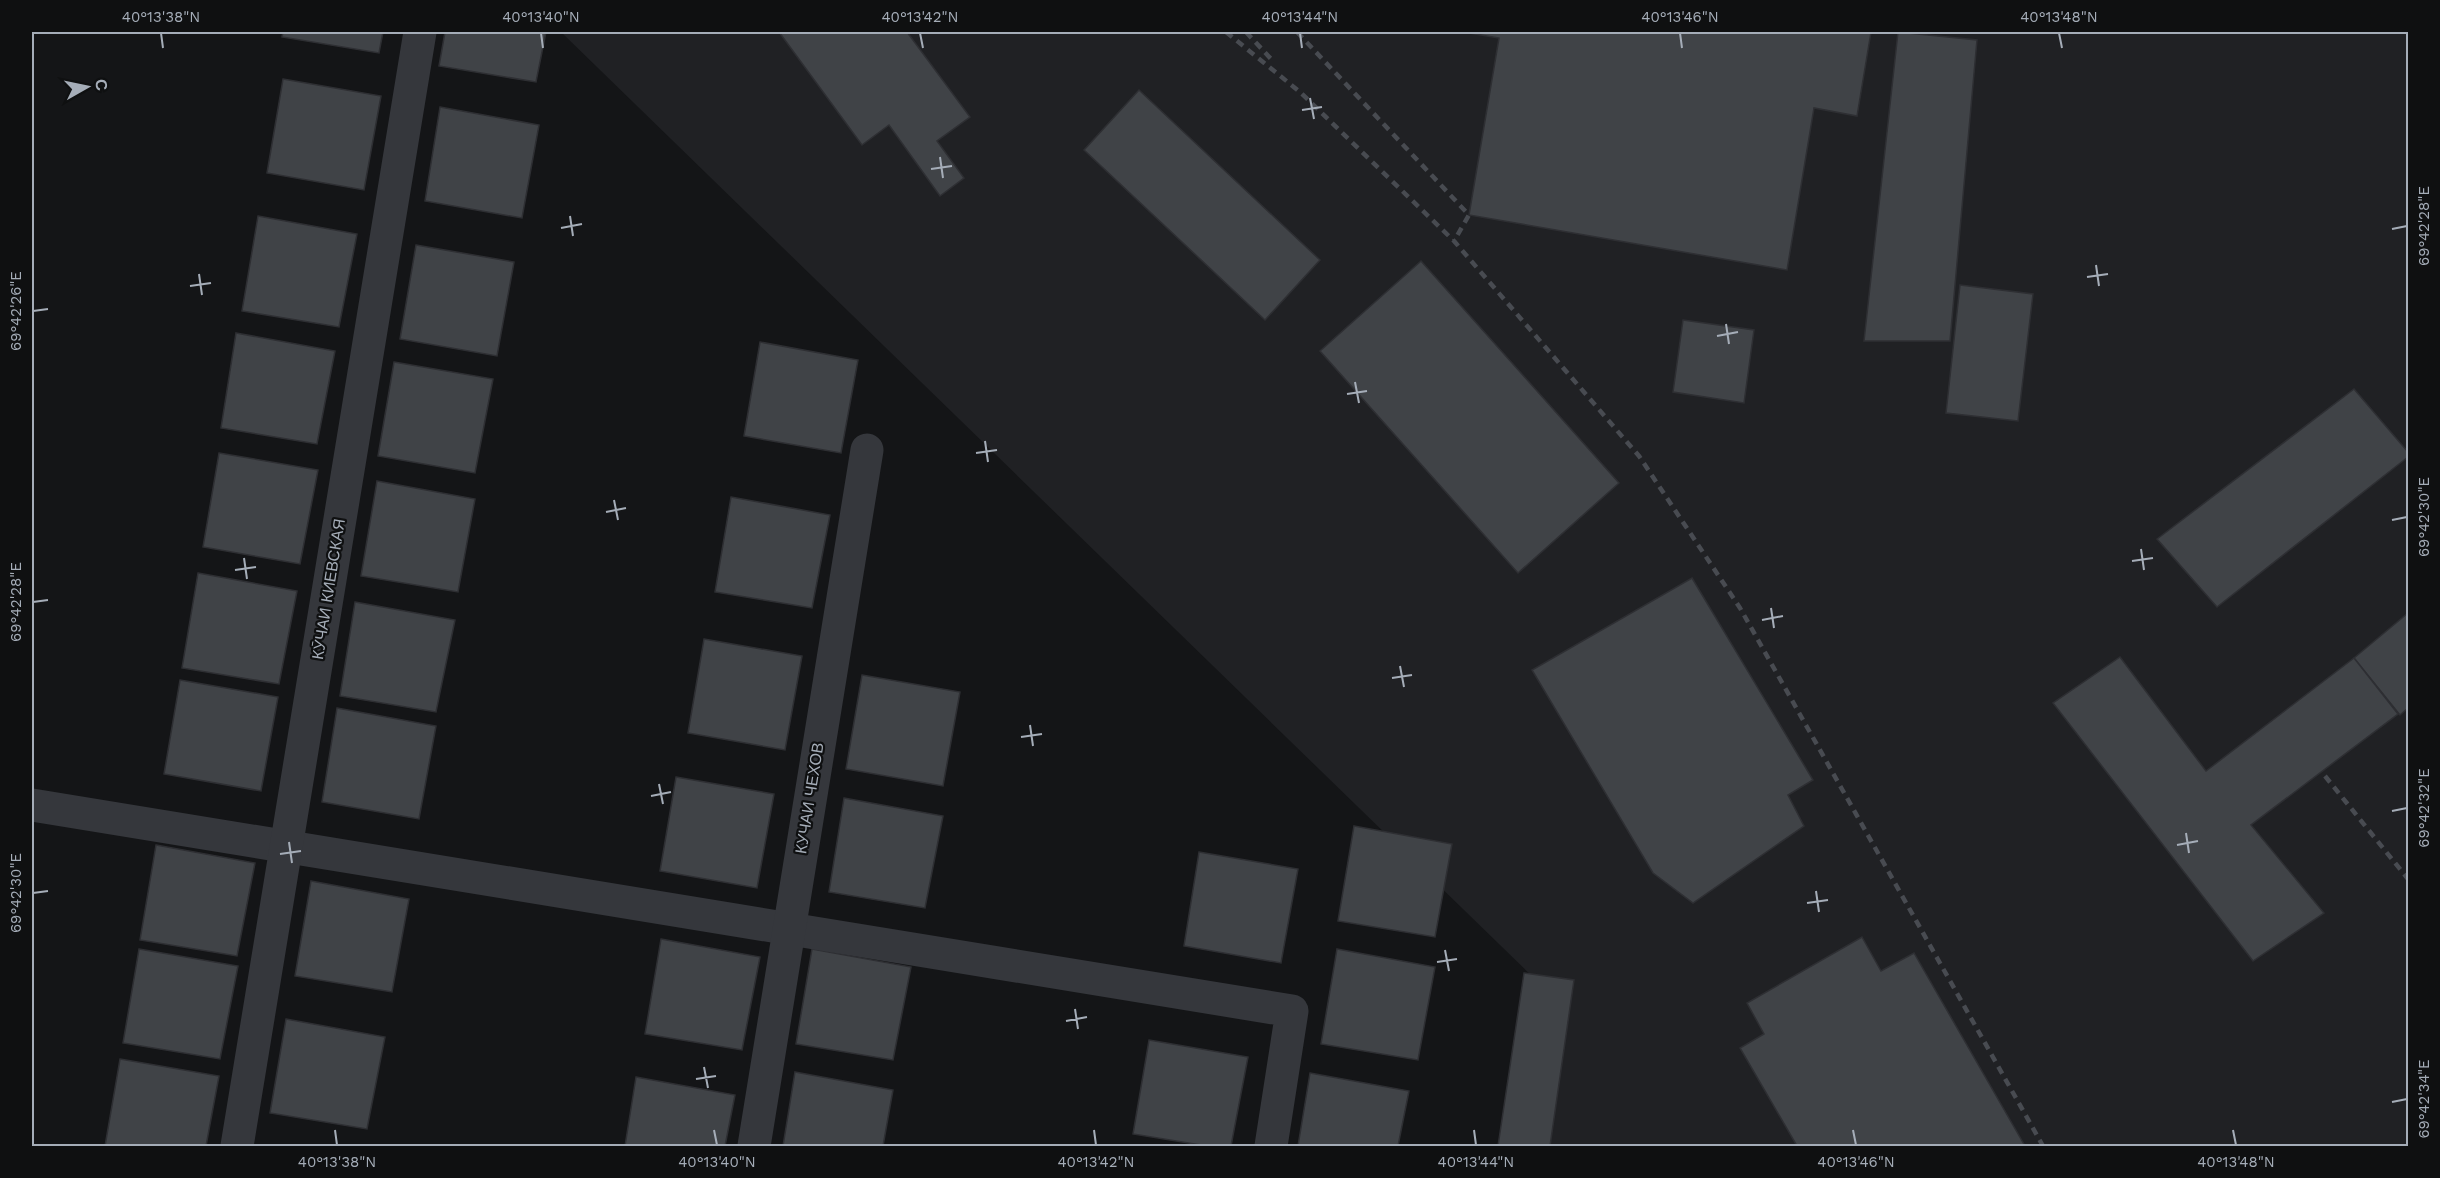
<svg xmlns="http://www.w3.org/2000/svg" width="2440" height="1178" font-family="'Work Sans',sans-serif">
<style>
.built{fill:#202124}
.building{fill:#404347;stroke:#2e2f33;stroke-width:1.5}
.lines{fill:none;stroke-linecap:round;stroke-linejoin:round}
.street{stroke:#35373c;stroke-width:33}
.rail{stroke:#484b51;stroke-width:4.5;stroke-dasharray:8 6;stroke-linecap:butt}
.ticks{fill:none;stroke:#a5adb8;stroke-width:2}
.labels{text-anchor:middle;stroke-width:4.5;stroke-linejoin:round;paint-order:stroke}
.street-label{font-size:16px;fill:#a5adb8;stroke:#0f1011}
.neatline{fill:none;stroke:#a5adb8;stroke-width:2}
.ticks-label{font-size:15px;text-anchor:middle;fill:#a5adb8}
</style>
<rect width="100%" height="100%" fill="#141517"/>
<!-- built -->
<path class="built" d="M561,32H2408V1146H1510L1538,982Z"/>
<!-- building -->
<g class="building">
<path d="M283,32H383L379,53L282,37Z"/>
<path d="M445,32H546L536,82L439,66Z"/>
<path d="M779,32H907L970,117L937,141L964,178L940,196L889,125L862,145Z"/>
<path d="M1470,32H1871L1857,116L1814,108L1787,270L1469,215L1499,38L1470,33Z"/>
<path d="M1898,32L1977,40L1950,341H1864Z"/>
<path d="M283,79L381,96L364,190L267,173Z"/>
<path d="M1139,90L1320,260L1265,320L1084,150Z"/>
<path d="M440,107L539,125L522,218L425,201Z"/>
<path d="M258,216L357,234L339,327L242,311Z"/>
<path d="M416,245L514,262L497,356L400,339Z"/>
<path d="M1421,261L1619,483L1518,573L1320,351Z"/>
<path d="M1960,285L2033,294L2018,421L1946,413Z"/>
<path d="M1683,320L1754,330L1744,403L1673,392Z"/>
<path d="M236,333L335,351L317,444L221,428Z"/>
<path d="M760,342L858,360L841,453L744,436Z"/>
<path d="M394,362L493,379L475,473L378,456Z"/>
<path d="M2354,389L2408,452V457L2217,607L2157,539Z"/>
<path d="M219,453L318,470L300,564L203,547Z"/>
<path d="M377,481L475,499L458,592L361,576Z"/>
<path d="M731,497L830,515L812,608L715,592Z"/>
<path d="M198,573L297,591L279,684L182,668Z"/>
<path d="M1692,578L1813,780L1788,795L1804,826L1693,903L1653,873L1532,670Z"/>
<path d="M355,602L455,620L436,712L340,696Z"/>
<path d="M2408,613V708L2400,715L2354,658Z"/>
<path d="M704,639L802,656L785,750L688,733Z"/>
<path d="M2120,657L2206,771L2354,658L2398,714L2251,825L2324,913L2253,961L2053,703Z"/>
<path d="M862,675L960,692L943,786L846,769Z"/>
<path d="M180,680L278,697L261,791L164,774Z"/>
<path d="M337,708L436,726L419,819L322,802Z"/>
<path d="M676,777L774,794L757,888L660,871Z"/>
<path d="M844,798L943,816L925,908L829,892Z"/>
<path d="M1354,826L1452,844L1435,937L1338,921Z"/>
<path d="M156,845L255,863L237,956L140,940Z"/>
<path d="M1199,852L1298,869L1281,963L1184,946Z"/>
<path d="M311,881L409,899L392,992L295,976Z"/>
<path d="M1862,937L1881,971L1914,953L2025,1146H1797L1740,1048L1764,1034L1747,1003Z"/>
<path d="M661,939L760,957L742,1050L645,1034Z"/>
<path d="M139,949L238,966L220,1059L123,1043Z"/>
<path d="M812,949L911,967L893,1060L796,1044Z"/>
<path d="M1337,949L1435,967L1418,1060L1321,1044Z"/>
<path d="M1524,973L1574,980L1550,1146H1498Z"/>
<path d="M286,1019L385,1037L367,1129L270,1113Z"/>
<path d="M1149,1040L1248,1057L1231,1146H1207L1133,1134Z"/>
<path d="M120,1059L219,1076L206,1146H105Z"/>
<path d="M795,1072L893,1090L883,1146H783Z"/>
<path d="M1310,1073L1409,1091L1398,1146H1298Z"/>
<path d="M636,1077L735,1095L725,1146H625Z"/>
</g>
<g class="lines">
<!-- street -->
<g class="street">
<path d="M32,805L1292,1011L1271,1146"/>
<path d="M237,1146L420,32"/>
<path d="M754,1146L867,450"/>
</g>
<!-- rail -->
<g class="rail">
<path d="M1226,32L1300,92L1454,241L1639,456L1740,608L2043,1146"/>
<path d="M1246,32L1272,60"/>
<path d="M1297,32L1469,215L1454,241"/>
<path d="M2325,776L2408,879"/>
</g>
</g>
<!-- ticks -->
<path class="ticks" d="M161,33L163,48M541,33L543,48M920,33L923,48M1300,33L1302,48M1680,33L1682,48M2059,33L2062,48M1310,98L1314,119M1302,110L1322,107M940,157L943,178M931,169L952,166M570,216L573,236M561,228L582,224M2392,229L2407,226M2096,265L2099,286M199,274L202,295M2087,277L2108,274M190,286L211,283M33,311L48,309M1726,324L1729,344M1717,336L1738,332M1355,382L1359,403M1347,394L1367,391M985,441L988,462M976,453L997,450M614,500L618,520M606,512L626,508M2392,520L2407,517M2141,549L2144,570M244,558L247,579M2132,561L2153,558M235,570L256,567M33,602L48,600M1771,608L1774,628M1762,620L1783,616M1400,666L1404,687M1392,678L1412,675M1030,725L1033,746M1021,737L1042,734M659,784L663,804M651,796L671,792M2392,811L2407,808M2186,833L2189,853M289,842L292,863M2177,845L2198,841M280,854L301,851M1816,891L1819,912M33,893L48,891M1807,903L1828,900M1445,950L1449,971M1437,962L1457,959M1075,1009L1078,1029M1066,1021L1087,1017M704,1067L708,1088M696,1079L716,1076M2392,1102L2407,1099M335,1130L337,1145M714,1130L717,1145M1094,1130L1096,1145M1474,1130L1476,1145M1853,1130L1856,1145M2233,1130L2236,1145"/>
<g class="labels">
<!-- street labels -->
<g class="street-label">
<text transform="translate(328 589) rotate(-81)" y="6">КӮЧАИ КИЕВСКАЯ</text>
<text transform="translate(809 798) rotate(-81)" y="6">КУЧАИ ЧЕХОВ</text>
</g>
</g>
<!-- border -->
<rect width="2440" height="1178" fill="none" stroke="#0f1011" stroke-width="66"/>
<!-- north arrow -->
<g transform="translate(87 87) rotate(81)" stroke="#0f1011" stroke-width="4.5" paint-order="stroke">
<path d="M0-4.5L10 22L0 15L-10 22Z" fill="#a5adb8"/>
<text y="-9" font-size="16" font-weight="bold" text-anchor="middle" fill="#a5adb8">С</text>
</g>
<rect x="33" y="33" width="2374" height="1112" class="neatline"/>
<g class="ticks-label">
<text x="161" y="22">40°13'38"N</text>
<text x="541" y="22">40°13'40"N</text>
<text x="920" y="22">40°13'42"N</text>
<text x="1300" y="22">40°13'44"N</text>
<text x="1680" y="22">40°13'46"N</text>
<text x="2059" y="22">40°13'48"N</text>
<text transform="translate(2424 226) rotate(-90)" y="5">69°42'28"E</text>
<text transform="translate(16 311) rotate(-90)" y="5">69°42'26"E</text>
<text transform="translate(2424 517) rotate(-90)" y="5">69°42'30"E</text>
<text transform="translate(16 602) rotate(-90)" y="5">69°42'28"E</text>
<text transform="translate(2424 808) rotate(-90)" y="5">69°42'32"E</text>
<text transform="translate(16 893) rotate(-90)" y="5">69°42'30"E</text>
<text transform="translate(2424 1099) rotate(-90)" y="5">69°42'34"E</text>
<text x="337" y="1167">40°13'38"N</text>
<text x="717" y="1167">40°13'40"N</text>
<text x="1096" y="1167">40°13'42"N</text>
<text x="1476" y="1167">40°13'44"N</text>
<text x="1856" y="1167">40°13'46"N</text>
<text x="2236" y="1167">40°13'48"N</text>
</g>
</svg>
